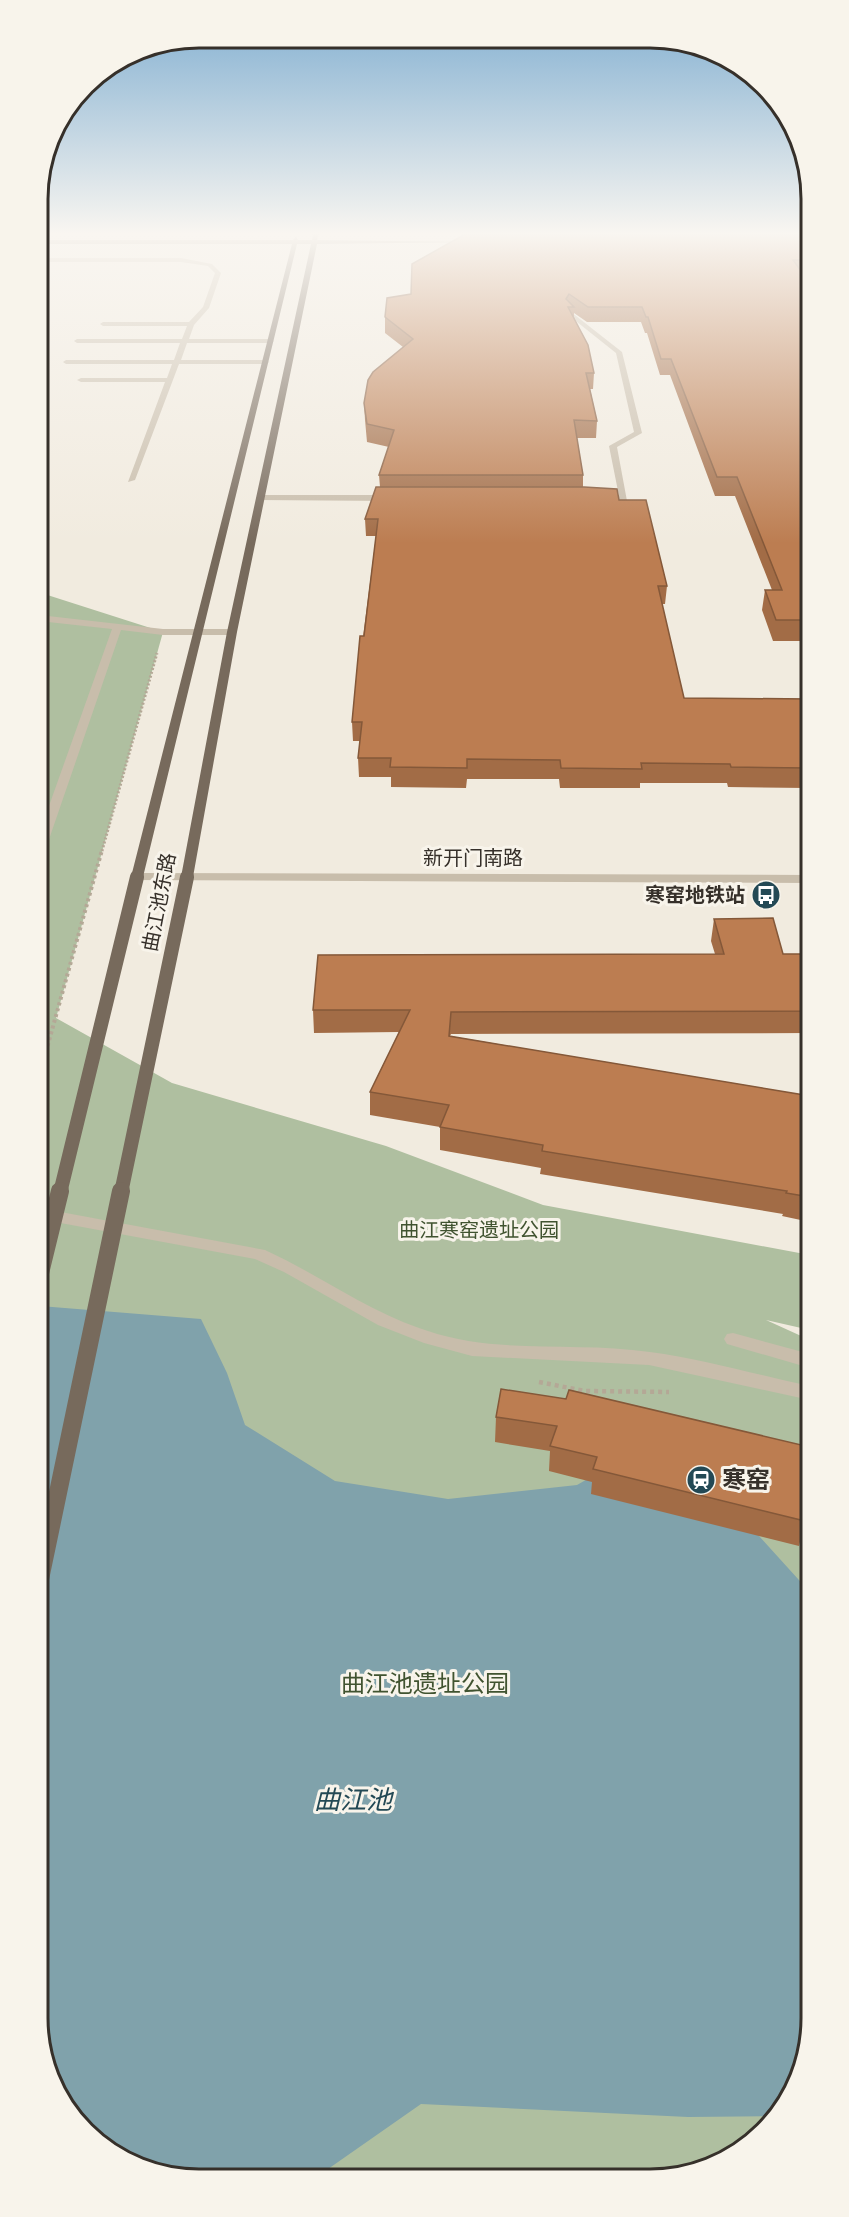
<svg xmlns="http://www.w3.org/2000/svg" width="849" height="2217" font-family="Quicksand,'Noto Sans SC',sans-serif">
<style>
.green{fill:#afbfa0}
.water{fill:#80a2ab}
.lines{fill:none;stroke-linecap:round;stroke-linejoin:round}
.path-far2{stroke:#b4a896;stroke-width:3;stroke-dasharray:2 2;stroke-linecap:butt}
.path-far1{stroke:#b4a896;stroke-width:4;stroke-dasharray:3 3;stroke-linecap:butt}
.path{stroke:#b4a896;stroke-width:4.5;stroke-dasharray:4 4;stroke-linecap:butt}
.minor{fill:#c8bdab;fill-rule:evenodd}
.major{fill:#776a5c;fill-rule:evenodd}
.major-bridge-far1{stroke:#776a5c;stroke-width:14}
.major-bridge{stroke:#776a5c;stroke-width:18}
.wall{fill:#a26c46}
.building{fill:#bc7d51;stroke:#845839;stroke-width:1.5}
.labels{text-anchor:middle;stroke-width:6;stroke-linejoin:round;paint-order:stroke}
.street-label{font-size:20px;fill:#36302a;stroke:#f8f4eb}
.poi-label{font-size:20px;font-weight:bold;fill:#36302a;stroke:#f8f4eb;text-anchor:end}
.park-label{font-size:20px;fill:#405330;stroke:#f8f4eb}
.near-poi-label{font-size:24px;font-weight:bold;fill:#36302a;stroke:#f8f4eb;text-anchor:start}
.near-park-label{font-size:24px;fill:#405330;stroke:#f8f4eb}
.near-water-label{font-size:26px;font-style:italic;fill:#234955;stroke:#f8f4eb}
.rim{fill:none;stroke:#36302a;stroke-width:3}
</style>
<rect width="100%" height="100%" fill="#f1ebdf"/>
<!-- green -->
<path class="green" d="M38,592L163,632L56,1018L172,1083L386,1146L543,1205L810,1255V1330L766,1320L810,1340L811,2029L799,2080L772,2124L731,2158L682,2176H168L85,2133L41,2050Z"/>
<!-- water -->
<path class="water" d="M40,1306L201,1319L227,1373L245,1425L335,1481L448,1499L577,1485L619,1461L731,1505L808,1590H811V2029L799,2080L777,2116L688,2117L421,2104L318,2176H168L85,2133L41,2050Z"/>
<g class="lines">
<!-- path-far2 -->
<path class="path-far2" d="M102,851L157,653"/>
<!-- path-far1 -->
<path class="path-far1" d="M39,1066H42L102,850"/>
<!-- path -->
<path class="path" d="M539,1382L585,1391L669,1392"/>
<!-- minor -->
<g class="minor">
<path d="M38,258H181L212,264L221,273L209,308L194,325L189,339H271L274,341L271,343H187L181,360H266L269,362L266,364H179L135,480L128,482L165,382H81L77,380L81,378H167L172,364H66L63,362L66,360H174L180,343H77L74,341L77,339H182L187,326H103L100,324L103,322H189L203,307L215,273L208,266L181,262H38Z"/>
<path d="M567,312H571L622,352L642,433L617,447L627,501L600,502L596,499L600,496H619L609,446L634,432L616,353L567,314Z"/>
<path d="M261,495H393L397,498L393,501L258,500L257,498Z"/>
<path d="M39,615L163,629H232L237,632L232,635H163L121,630L45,851L39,855V834L112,629L39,621Z"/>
<path d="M137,873L809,875V883L133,880L131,877L133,874Z"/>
<path d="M39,1208L265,1250C320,1275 370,1313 428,1331C499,1355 576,1341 650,1352C703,1359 757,1375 810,1386V1400L649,1365L472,1356L424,1343L378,1325L284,1272L255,1259L39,1219Z"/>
<path d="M733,1333L810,1354V1368L727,1344L724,1339L727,1334Z"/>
</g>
<!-- major -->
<path class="major" d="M313,233H319L317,240L473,242L317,244L237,632L193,877L187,881L181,877L227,632L311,244H297L143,877L141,880H133L131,877L292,244H38V240H293L296,236L298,240H312Z"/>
<!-- major-bridge-far1 -->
<g class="major-bridge-far1">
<path d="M60,1193L137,877"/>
<path d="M121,1193L187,877"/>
</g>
<!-- major-bridge -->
<g class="major-bridge">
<path d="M40,1273L60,1191"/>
<path d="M40,1579L121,1191"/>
</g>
</g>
<!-- wall -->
<g class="wall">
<path d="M808,233V275L803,274L809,282V641H773L762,610L765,590H772L735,496H715L670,375H660L647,333H645L641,322H587L574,313V317L594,373L593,389H590L597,421L596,438H577L583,475V487L619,500L667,586L665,604H662L684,698L809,699V780H808L807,788L728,787L727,783H640V788H560L559,779H467L466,788L391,787V777H359L358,758L360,741H353L352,722L376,536H366L365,519L380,487L379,475L389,447L367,442L365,420L364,403L403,347L385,333V317L411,294Z"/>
<path d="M714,919L783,954H810V1033L451,1034L450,1036L810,1096V1222L782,1216L783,1214L540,1174L541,1168L440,1150V1127L370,1115V1092L399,1032L314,1033L313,1010L715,954L711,941Z"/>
<path d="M501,1389L805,1521L799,1546L591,1494L592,1482L549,1471L550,1451L495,1442L496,1417Z"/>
</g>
<!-- building -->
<g class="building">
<path d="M467,233H808V260H793L809,282V317H804L809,325V620H776L765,590H782L737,477H717L671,359H661L648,317H646L642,307H588L569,294L566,299L574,307H568L588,345L594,373H586L597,421L574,420L583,475H379L394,430L367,424L364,403L368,380L373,372L413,339L385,317L387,298L411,294L412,264Z"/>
<path d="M376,487H584L617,489L619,500H646L667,586H658L684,698L809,699V760H807L809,768L731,767L730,764L641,763L642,769L561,768L560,760L467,759V768L390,767L391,758H358L362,722H352L360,636H364L378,519H365Z"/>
<path d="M773,918L783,954H810V1011L451,1012L449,1036L810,1096V1197L786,1193L787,1191L542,1151L543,1145L440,1127L449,1105L370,1092L410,1010H313L318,955L724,954L714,919Z"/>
<path d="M501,1389L566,1399L569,1390L810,1447V1493L805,1521L593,1469L597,1457L550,1446L557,1426L496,1417Z"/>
</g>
<!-- sky -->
<linearGradient id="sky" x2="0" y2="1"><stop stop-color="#7eadd0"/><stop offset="0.43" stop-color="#f9f6f1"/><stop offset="1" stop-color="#f9f6f1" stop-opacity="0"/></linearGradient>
<rect width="849" height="543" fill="url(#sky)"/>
<!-- icons -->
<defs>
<g id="bus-disc" transform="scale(1.5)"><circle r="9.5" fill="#234955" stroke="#f8f4eb"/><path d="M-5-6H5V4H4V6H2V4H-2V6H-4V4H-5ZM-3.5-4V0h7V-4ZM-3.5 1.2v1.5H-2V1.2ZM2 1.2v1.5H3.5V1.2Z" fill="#fff"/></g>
<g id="station-disc" transform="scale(1.5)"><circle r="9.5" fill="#234955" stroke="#f8f4eb"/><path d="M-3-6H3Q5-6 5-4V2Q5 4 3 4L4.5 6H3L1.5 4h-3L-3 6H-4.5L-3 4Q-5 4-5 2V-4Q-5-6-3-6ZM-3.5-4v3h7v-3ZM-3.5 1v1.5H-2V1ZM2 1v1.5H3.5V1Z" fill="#fff"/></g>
</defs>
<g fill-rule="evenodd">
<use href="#bus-disc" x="766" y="895"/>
<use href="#station-disc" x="701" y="1480"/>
</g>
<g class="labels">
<!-- street labels -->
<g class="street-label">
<text x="473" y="865">新开门南路</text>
<text transform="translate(159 902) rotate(-79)" y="7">曲江池东路</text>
</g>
<!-- poi labels -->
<g class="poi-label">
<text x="745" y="902">寒窑地铁站</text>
</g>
<!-- park labels -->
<g class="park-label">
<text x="479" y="1237">曲江寒窑遗址公园</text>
</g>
<!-- near-poi labels -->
<g class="near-poi-label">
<text x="722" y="1488">寒窑</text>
</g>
<!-- near-park labels -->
<g class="near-park-label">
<text x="425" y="1692">曲江池遗址公园</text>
</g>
<!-- near-water labels -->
<g class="near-water-label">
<text x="353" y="1809">曲江池</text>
</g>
</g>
<!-- crop -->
<path d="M0 0H849V2217H0ZM199 48H650A151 151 0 0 1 801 199V2018A151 151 0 0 1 650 2169H199A151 151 0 0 1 48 2018V199A151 151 0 0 1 199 48Z" fill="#f8f4eb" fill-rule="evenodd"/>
<path class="rim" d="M199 48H650A151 151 0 0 1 801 199V2018A151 151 0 0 1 650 2169H199A151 151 0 0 1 48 2018V199A151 151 0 0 1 199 48Z"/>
</svg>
